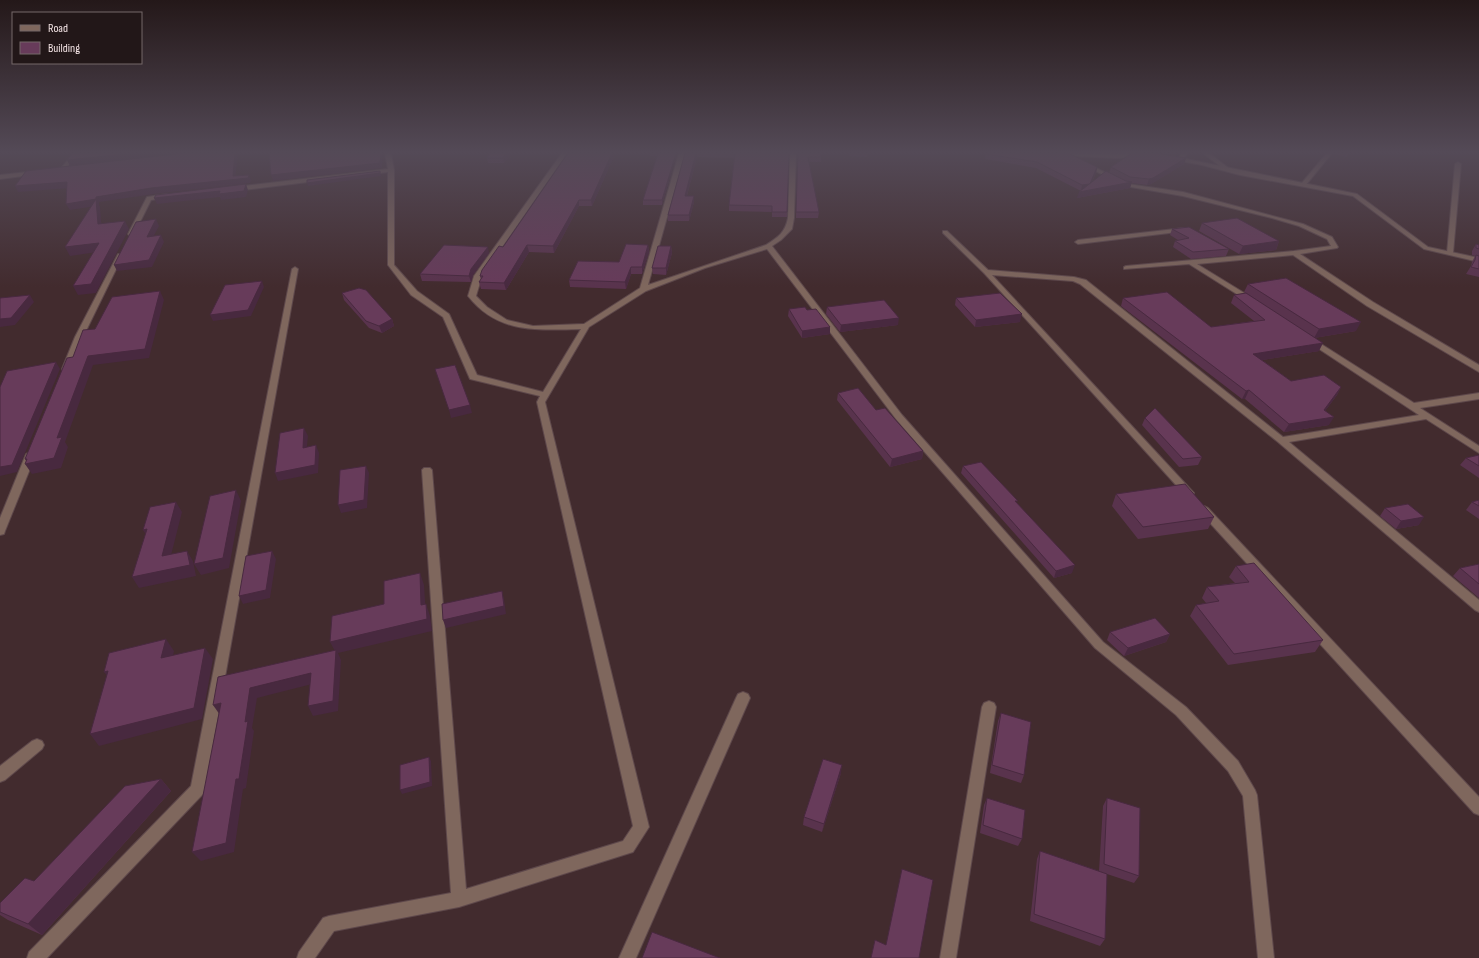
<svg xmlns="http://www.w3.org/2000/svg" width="1479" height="958" font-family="'Sofia Sans Condensed',sans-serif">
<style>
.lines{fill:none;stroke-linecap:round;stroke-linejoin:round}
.service-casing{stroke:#5e484b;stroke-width:2}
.minor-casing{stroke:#5e484b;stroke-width:2}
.service{fill:#7f675d;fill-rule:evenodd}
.minor{fill:#7f675d;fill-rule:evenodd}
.wall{fill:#59334d}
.shaded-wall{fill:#48293f}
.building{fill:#673b5a;stroke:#48293f}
</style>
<rect width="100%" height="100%" fill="#422b2e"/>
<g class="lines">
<!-- service casing -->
<g class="service-casing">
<g id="service">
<path d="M73,153H78L64,172H60L59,171Z"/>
<path d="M1183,153H1188L1182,160H1178L1177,159Z"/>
<path d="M1203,153H1209L1231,170L1226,171Z"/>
<path d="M1327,153H1332L1305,186H1301V184Z"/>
<path d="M1458,162L1461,164L1453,253L1450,255L1447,253L1455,164Z"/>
</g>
</g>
<!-- minor casing -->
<g class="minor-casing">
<g id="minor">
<path d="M385,153H391L394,170V265L417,291L449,314L477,375L543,392L581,329C537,330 498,334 468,296L474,276L562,153H567L482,276L476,296L487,307L507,320L533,326L584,324L640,288L679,153H685L648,285L766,245C778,237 785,233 788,218L790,153H796L794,218L792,229L781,240L772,246L902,415L1103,642L1186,707L1238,761L1255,790L1257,795L1274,958H1258L1243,796L1228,771L1176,715L1095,648L896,419L767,249L705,268L646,291L589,327L545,402L649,827L633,852L459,907L334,931L315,958H297L299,952L323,918L329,916L451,893L422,470L424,468H430L432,470L466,889L623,841L633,826L537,402L540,396L470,379L443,317L411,295L388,265V172L235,191L232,189L235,187L388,169Z"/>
<path d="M1060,153H1144L1142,156L1118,158L1072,156L1128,184L1183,192L1303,224L1332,237L1338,247L1337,248L1300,254L1373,302L1479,365V372L1367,306L1293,255L1197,264L1254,299V303H1251L1189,264L1124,269V267L1126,266L1294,251L1331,246L1327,239L1299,226L1272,218L1183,196L1125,186Z"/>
<path d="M1172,156L1357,194L1428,247L1479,258V262L1424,249L1353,196L1240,175L1202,165L1170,159L1169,158Z"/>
<path d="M37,171L39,172V174L0,179V175Z"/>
<path d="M167,194L170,196L169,197L151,200L134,234L129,235L128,234L147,197Z"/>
<path d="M1184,228L1187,230L1186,231L1078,244L1075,242L1078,240Z"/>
<path d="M943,231H947L988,270L1074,277L1086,280L1283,437L1419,415L1307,341V337H1310L1414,403L1479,393V399L1420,408L1479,446V453L1426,419L1289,442L1479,600V612L1475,610L1278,442L1080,284L1073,281L992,275L1194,493L1193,495H1185L984,273L943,233Z"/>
<path d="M118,254L123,255L83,337L70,369L66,372L63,371L62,369L75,337Z"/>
<path d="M295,267L298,269L205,789L203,794L47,958H27L29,952L191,786L292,269Z"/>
<path d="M31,451L36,454L5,531L4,534L0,535V518L26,454Z"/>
<path d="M1204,506L1208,508L1479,797V815L1474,813L1200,512L1199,510L1200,508Z"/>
<path d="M743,692L748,694L750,698L636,958H619L736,698L738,694Z"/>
<path d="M989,701L994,703L996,707L956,958H940L982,707L984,703Z"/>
<path d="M37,739L42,741L44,745L42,749L5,780L0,782V766L32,741Z"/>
</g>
</g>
<!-- service -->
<use href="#service" class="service"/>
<!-- minor -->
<use href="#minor" class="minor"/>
</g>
<!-- wall -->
<g class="wall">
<path d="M489,153H511L504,163H488L487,158Z"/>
<path d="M650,153H677L662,205H643V200L657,156H650Z"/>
<path d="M685,153H789L787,217H772V212L729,211V205L734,158L697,157L687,196L694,202L689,221H668V215Z"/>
<path d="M797,153H821V162H809L819,212L818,218H796Z"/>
<path d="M849,153H868L867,157L849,156Z"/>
<path d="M1160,153H1177L1175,155Z"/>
<path d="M1333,153H1349L1347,157L1333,154Z"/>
<path d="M986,154L1097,167L1096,173L1092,182L1109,173L1111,167L1186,158L1184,164L1151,184L1147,185L1131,183L1130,188L1077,198L1081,191L1036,168L985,159Z"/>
<path d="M614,156L592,206H579L554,253L529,252L506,290L481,289L479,282L481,280L480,276L503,247Z"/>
<path d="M1202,223L1279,241L1276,250L1239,254L1199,231Z"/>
<path d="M1172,229L1229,249L1226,256L1191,259L1173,247L1175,241L1178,240L1170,235Z"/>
<path d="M1476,244L1479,245V277L1466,274L1471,266L1472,262L1475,256L1472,255V251Z"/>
<path d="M648,245L649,252L642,274H631L626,289L570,287L569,280L619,262Z"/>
<path d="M671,246L672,253L666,275L653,274L652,268Z"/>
<path d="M489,253L473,275L471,282L422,281L420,274Z"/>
<path d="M1248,284L1356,331L1314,338L1319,351L1262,360L1291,381L1341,387L1337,395L1325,411L1329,425L1284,432L1245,399H1242L1121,306L1123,298L1211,327L1254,321L1231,303L1234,295L1246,293L1244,292Z"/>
<path d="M342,293L392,319L394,326L382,333L369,328L344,300Z"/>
<path d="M956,298L1020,322L975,327L955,305Z"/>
<path d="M827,307L898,325L840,332L826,314Z"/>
<path d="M789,309L807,310L830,327V334L802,338L788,316Z"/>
<path d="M838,393L876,410L923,451L922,459L890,467L837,400Z"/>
<path d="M1145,418L1202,457L1198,465L1179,467L1142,425Z"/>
<path d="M1479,455V478L1460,465L1466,458Z"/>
<path d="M963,466L1017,503L1072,573L1054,578L961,473Z"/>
<path d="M1116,494L1214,517L1208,529L1138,539L1112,506Z"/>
<path d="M1479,500V519L1466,510L1472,502Z"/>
<path d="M1385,508L1419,525L1396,529L1380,516Z"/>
<path d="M1479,564V598L1453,576L1460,568Z"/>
<path d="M1236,566L1323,640L1315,652L1228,665L1190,616L1196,605L1206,603L1202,598L1207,587L1235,583L1229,577Z"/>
<path d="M1110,632L1170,634L1166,642L1124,656L1107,640Z"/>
<path d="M1001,713L1024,775L1021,783L990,773L998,721Z"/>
<path d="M841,773L822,832L803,825L804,817Z"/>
<path d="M161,779L171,791L42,935L8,920L0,915V903L34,881Z"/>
<path d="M987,798L1022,839L1018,846L980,833L984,805Z"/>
<path d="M1107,798L1139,876L1134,883L1107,874L1105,939L1100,946L1030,921L1037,859L1040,851L1099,871L1103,806Z"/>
<path d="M902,869L919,958H871L875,940L886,945Z"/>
</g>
<!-- shaded-wall -->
<g class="shaded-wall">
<path d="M134,153H188L70,166L67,160Z"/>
<path d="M235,153H238L235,179L249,175L251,180L250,183L154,194L99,202V205L100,207L102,233L98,224L96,206L70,210L66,204L96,197L233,176Z"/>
<path d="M381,153H383L382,168L273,181L271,175Z"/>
<path d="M506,153H511L504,163L503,158Z"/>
<path d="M612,153H613L614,156L592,206L591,200Z"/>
<path d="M676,153H677L662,205V200Z"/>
<path d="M696,153H697V157L685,202V196Z"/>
<path d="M1186,158L1184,164L1151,184L1147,185L1149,179Z"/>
<path d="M1097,167L1096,173L1088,189L1081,191L1082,185Z"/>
<path d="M380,171L381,176L308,186L307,183Z"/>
<path d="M67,182L70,188L18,192L15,186Z"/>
<path d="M1132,182L1130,188L1077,198L1079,192Z"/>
<path d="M246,184L248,190L246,197L221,200L220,197L157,204L154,198Z"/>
<path d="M694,196V202L689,221V215Z"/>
<path d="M579,200V206L554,253L553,246Z"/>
<path d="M156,219L159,226L150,243L147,237Z"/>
<path d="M125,221L129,229L96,293L78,295L73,286Z"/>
<path d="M161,235L164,242L152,267L117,271L114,265Z"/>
<path d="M1279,241L1276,250L1239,254L1243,246Z"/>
<path d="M99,243L104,251L70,256L65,247Z"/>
<path d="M527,245L529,252L506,290L504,283Z"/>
<path d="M648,245L649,252L642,274V267Z"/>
<path d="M671,246L672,253L666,275V268Z"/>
<path d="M488,247L489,253L473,275L471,282L469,276L471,269Z"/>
<path d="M631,267V274L626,289L625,282Z"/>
<path d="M262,281L264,287L251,316L213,321L210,315Z"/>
<path d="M160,291L164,300L149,358L93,365L65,442L68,447L61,468L32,474L25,464H28L25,459L88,356Z"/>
<path d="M30,295L34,302L15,325L0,327V319Z"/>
<path d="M1022,314L1020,322L975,327L976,320Z"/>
<path d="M899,318L898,325L840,332L841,325Z"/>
<path d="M392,319L394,326L382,333L379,326Z"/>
<path d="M1361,322L1356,331L1314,338L1319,329Z"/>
<path d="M830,327V334L802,338V331Z"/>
<path d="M1323,343L1319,351L1250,362L1253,354Z"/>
<path d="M56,362L60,369L17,472L0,476V467Z"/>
<path d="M1341,387L1337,395L1320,418L1324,410Z"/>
<path d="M1249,390L1245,399H1242L1246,391Z"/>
<path d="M470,405L472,413L451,418L449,410Z"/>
<path d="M1334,417L1329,425L1284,432L1289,424Z"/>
<path d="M304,428L308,436L306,456L303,448Z"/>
<path d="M316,445L319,453L318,473L278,481L275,473Z"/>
<path d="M923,451L922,459L890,467L892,459Z"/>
<path d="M366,466L369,473L367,508L341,513L338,505Z"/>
<path d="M236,490L241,501L229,568L201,575L194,564Z"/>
<path d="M176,502L182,512L168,567L162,556Z"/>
<path d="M1424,517L1419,525L1396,529L1401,521Z"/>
<path d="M147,529L150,541L143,530Z"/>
<path d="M187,551L193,561L196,576L139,588L132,577Z"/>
<path d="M272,551L276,559L270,598L243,604L239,596Z"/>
<path d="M1075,565L1072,573L1054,578L1056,571Z"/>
<path d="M420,573L424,585L426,617L421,605Z"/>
<path d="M502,591L504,599L506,614L446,628L443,620Z"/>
<path d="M426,604L430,616L432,631L338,653L341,660L338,711L313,716L308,706L336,653L330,642Z"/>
<path d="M1170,634L1166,642L1124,656L1128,648Z"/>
<path d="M166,639L174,651L170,670L161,658Z"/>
<path d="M205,648L213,659L202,719L99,746L90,734Z"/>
<path d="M108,671L113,683L104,672Z"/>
<path d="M311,673L316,683L257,698L252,728L254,731L246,788L243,789L234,852L201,861L192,852L236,779L250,688Z"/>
<path d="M221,703L220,715L213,705Z"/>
<path d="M429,757L431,761L432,786L402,794L400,790Z"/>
<path d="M842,765L841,773L822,832L824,824Z"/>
<path d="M161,779L171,791L42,935L28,924Z"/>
</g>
<!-- building -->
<g class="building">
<path d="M72,153H134L67,160Z"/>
<path d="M184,153H235L233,176L249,175L248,178L151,188L96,197V199L66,204L67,182L15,186L26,171Z"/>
<path d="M269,153H381L380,163L271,175Z"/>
<path d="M489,153H506L503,158H487Z"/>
<path d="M568,153H612L591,200H579L553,246L527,245L504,283L479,282L483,276H480L482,270L499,246L503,247Z"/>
<path d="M658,153H676L662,200H643Z"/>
<path d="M685,153H696L685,196H694L689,215H668Z"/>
<path d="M735,153H789L787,212H772V206L729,205Z"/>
<path d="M798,153H821V157H808L819,212H796Z"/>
<path d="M986,153H1068L1097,167L1090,184L1082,185L1037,162L986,154Z"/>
<path d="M1132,153H1156L1186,158L1153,178L1149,179L1130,177L1111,167Z"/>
<path d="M380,171V173L307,183V180Z"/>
<path d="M1106,171L1126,181L1132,182L1079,192Z"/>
<path d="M246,184L244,191L219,194L220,191L154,198L156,195Z"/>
<path d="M96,199L98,224L125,221L91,284L73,286L99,243L65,247Z"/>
<path d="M1237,218L1279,241L1243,246L1202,223Z"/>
<path d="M156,219L147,237L161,235L149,260L114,265L136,222Z"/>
<path d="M1189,227L1229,249L1193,252L1175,241L1189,238L1172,229Z"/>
<path d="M626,244L648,245L642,267H631L625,282L569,280L578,261L619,262Z"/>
<path d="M1476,244L1479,245V249L1476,248Z"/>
<path d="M444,245L488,247L471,269L469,276L420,274Z"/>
<path d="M658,246H671L666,268H652Z"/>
<path d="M1476,255L1479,256V269L1471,267L1475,260Z"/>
<path d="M1286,278L1361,322L1319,329L1248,284Z"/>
<path d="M262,281L248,310L210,315L225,285Z"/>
<path d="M359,288L366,290L392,319L379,326L366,321L342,293Z"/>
<path d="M160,291L145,349L88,356L57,438L62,437L54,458L25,464L27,459H25L67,358L73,357L83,330L95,329L112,297Z"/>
<path d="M1167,292L1211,327L1265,320L1234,295L1246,293L1323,343L1253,354L1291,381L1324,375L1341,387L1324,410L1334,417L1289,424L1249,390L1246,391L1123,298Z"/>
<path d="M1000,293L1022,314L976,320L956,298Z"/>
<path d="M30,295L11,318L0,319V298Z"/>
<path d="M884,300L899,318L841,325L827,307Z"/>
<path d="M805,307L807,310L816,309L830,327L802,331L789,309Z"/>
<path d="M56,362L12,465L0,467V387L7,371Z"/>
<path d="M455,365L470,405L449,410L435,369Z"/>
<path d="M858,388L876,410L885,408L923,451L892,459L838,393Z"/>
<path d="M1155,408L1202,457L1183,459L1145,418Z"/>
<path d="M304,428L303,448L316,445L315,465L275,473L280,433Z"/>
<path d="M1479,455V466L1466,458Z"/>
<path d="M981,462L1018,501H1015L1075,565L1056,571L963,466Z"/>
<path d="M366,466L364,500L338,505L340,470Z"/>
<path d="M1185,484L1214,517L1143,527L1116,494Z"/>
<path d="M236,490L223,558L194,564L210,496Z"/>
<path d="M1479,500V506L1472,502Z"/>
<path d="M176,502L162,556L187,551L190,565L132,577L147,529L143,530L150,507Z"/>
<path d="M1408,504L1424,517L1401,521L1385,508Z"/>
<path d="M272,551L266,590L239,596L246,556Z"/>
<path d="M1254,563L1323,640L1234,654L1196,605L1219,601L1207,587L1249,582L1236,566Z"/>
<path d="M1479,564V584L1460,568Z"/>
<path d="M420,573L421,605L426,604L427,619L330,642L332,616L384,604V581Z"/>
<path d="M502,591L504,606L443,620L442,604Z"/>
<path d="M1155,618L1170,634L1128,648L1110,632Z"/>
<path d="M166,639L161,658L205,648L194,708L90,734L108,671L104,672L109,653Z"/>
<path d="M336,650L333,701L308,706L311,673L250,688L245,722L248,721L239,779H236L226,843L192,852L221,703L213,705L218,677Z"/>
<path d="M1001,713L1031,722L1024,775L992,765Z"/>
<path d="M429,757L430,782L400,790V765Z"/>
<path d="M823,759L842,765L824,824L804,817Z"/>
<path d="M161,779L28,924L0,912V903L25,878L34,881L125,786Z"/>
<path d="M987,798L1025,810L1022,839L983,825Z"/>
<path d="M1107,798L1140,808L1139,876L1104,864Z"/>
<path d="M1040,851L1107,874L1105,939L1034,914Z"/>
<path d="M902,869L933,880L919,958H871L875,940L886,945Z"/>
<path d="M652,932L720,958H642Z"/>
</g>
<!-- sky -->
<linearGradient id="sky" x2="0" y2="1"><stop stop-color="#241819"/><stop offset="0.53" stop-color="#544a57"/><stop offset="1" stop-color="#544a57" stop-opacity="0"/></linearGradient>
<rect width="1479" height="287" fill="url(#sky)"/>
<!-- legend -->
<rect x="12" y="12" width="130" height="52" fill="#221718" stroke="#756869"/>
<rect x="20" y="25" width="20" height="6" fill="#7f675d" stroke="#756869"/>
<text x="48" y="32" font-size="12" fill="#f2e2e3">Road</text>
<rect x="20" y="42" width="20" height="12" fill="#673b5a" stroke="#756869"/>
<text x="48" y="52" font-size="12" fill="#f2e2e3">Building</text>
</svg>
